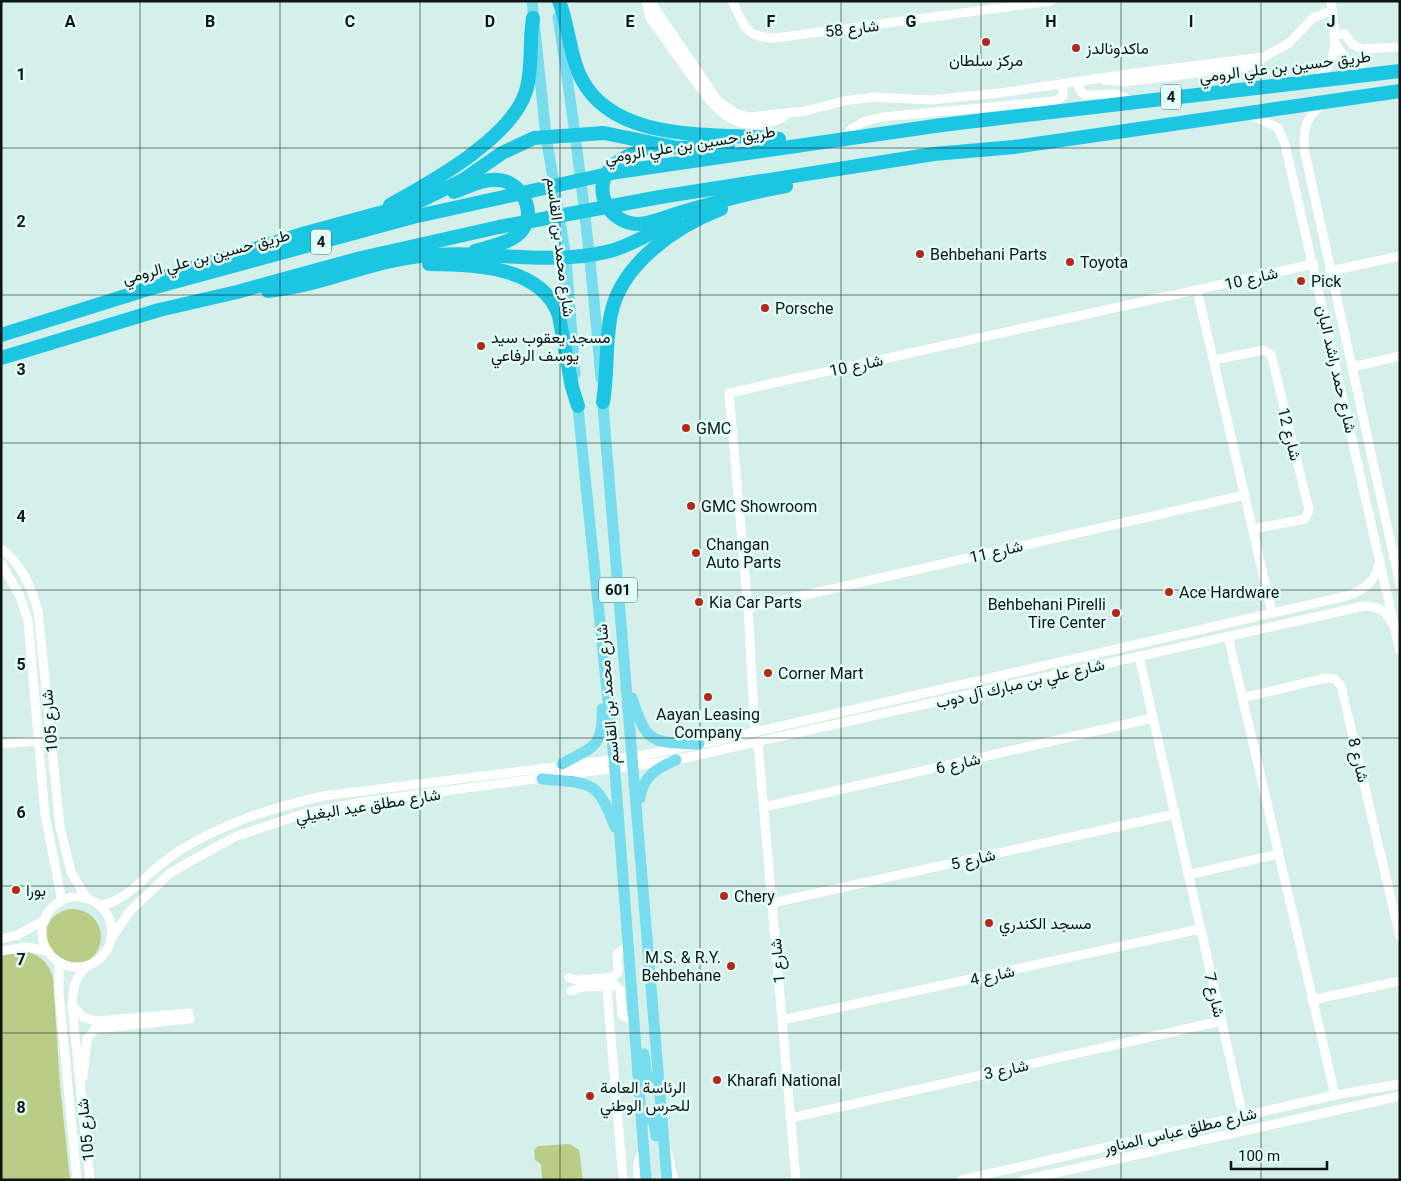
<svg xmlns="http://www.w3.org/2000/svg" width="1401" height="1181" font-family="Roboto,Vazirmatn,sans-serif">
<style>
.green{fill:#b9cd86}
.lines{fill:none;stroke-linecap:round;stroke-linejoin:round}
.minor{stroke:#fff;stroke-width:9}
.major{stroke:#7de;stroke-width:11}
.highway{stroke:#1cc6e2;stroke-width:14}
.grid{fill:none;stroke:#0d1614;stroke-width:1;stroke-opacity:0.55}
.poi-dot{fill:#b52719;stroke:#e2fdf7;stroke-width:2}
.labels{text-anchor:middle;stroke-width:5;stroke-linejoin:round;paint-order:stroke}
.shield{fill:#e2fdf7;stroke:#4d5b58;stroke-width:1}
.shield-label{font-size:15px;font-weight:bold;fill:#0d1614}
.street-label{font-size:16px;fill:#0d1614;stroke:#e2fdf7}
.poi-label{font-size:16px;fill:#0d1614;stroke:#e2fdf7;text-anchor:start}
.grid-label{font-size:16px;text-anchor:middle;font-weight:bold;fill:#0d1614;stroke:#e2fdf7;stroke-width:5;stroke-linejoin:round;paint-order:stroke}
</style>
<rect width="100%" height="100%" fill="#d5efea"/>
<!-- green -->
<g class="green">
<circle cx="73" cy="937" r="28"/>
<path d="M25,951C41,956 47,961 53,977L60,1086L70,1180H1V956Z"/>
<path d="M570,1144L579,1150L583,1180H542L541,1164L535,1160L534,1150L538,1146Z"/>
</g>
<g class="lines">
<!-- minor -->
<g class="minor">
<path d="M646,1L650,18C663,36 676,54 688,71C713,106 735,141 784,117"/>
<path d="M650,1L718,101L735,113L748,117L805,111L844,101L874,97L931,100L999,93L1135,73L1264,57L1289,43L1314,17L1332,11"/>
<path d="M732,1C745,26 744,37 775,38L1051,1"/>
<path d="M1334,34H1345L1352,44L1362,49L1400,47"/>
<path d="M1336,45L1347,60L1367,74"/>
<path d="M1316,79C1343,59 1334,30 1331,1"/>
<path d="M1104,80L1125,82L1246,67L1262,59"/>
<path d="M1078,82L1080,91L1085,95L1115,94L1132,101"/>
<path d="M1324,103C1305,117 1302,131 1305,153L1400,585"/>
<path d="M1251,115L1278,128L1285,144L1400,651"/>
<path d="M850,130L863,122L882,117L1055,101L1063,96V84"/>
<path d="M1330,271L1400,256"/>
<path d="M1197,290L1272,613"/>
<path d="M1214,360L1263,350L1271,354L1309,510L1305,519L1253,529"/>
<path d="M1352,367L1400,356"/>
<path d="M1,549C22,564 31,587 38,611L60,827L71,872L87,899"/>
<path d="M1,563L19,594L28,620L45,815L62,901"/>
<path d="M748,608L1245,495"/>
<path d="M1228,636L1335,1095"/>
<path d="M1139,656L1243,1116"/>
<path d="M1242,698L1326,678L1335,679L1341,686L1400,937"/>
<path d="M755,732L748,608L729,393L1314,264"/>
<path d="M758,743L796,1180"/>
<path d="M1,744L37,741"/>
<path d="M764,807L1153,718"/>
<path d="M1188,875L1278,854"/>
<circle cx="77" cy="932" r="35"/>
<path d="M772,903L1175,814"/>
<path d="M99,905C123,904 143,878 161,864C207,828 267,809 323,796L634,757L720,740L1347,596C1366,589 1376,581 1380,560"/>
<path d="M1,939L17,935L45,920"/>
<path d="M111,939L130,911L170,873L234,837L303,814L363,802L676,760L1364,606C1381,606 1387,613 1395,628"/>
<path d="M1,951L27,947L48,951"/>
<path d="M59,962V993L77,1180"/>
<path d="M87,966C74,978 73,989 72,1006L90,1180"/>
<path d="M569,978L577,980L614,977L618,972L617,954L628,946"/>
<path d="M606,978L623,1180"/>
<path d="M571,991L582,987L616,986L620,990L622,1015L634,1022"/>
<path d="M1312,1000L1400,981"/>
<path d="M73,1006L83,1017L95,1021L189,1013"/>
<path d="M782,1020L1200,929"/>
<path d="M83,1077L87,1039L95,1029L190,1019"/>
<path d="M791,1118L1221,1021"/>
<path d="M667,1151L674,1180"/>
<path d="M638,1180V1164L643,1150"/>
<path d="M961,1180L1335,1095L1400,1084"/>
<path d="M1024,1180L1400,1096"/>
</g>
<!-- major -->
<g class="major">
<path d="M532,1L546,136L566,258L575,374"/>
<path d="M558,17C577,137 591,257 601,378"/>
<path d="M602,394L667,1180"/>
<path d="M577,398L614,759L646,1180"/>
<path d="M632,698C647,745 652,742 699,744"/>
<path d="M562,764C591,747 604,749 602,709"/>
<path d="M542,779C590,783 597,779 615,827"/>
<path d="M640,798C643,776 657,768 676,760"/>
<path d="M644,1054L647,1077L655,1078L658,1073"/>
<path d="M642,1124L646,1118L654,1120L656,1136"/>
</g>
<!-- highway -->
<g class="highway">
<path d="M559,1C569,26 569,54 581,78C615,145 716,132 779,139"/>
<path d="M656,145C641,151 624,155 612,167C590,188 609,224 638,224C653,223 668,216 682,212C716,202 751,192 786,186"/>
<path d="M454,192C468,187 484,178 499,180C521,182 536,210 523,229C515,242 489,247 475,251"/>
<path d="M390,205C431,182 512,138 526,91C533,68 529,42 533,18"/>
<path d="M429,264C472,264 543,266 559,316L572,387L578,406"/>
<path d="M167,276L306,233L416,203L463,180L502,153L534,138L604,133L678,148L728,146"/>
<path d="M268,291C320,286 368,262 420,256C482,249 548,267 610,251C633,245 653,231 675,221"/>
<path d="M1,335L148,289L413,217L617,172L942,125L1400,71"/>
<path d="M1,358L159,310L237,292L361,258L499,227L660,197L934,154L1014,147L1400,91"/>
<path d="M603,402C608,373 605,343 611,314C621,264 676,226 721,209"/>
</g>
</g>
<!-- grid -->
<path class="grid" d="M140,1V1180M280,1V1180M420,1V1180M560,1V1180M700,1V1180M841,1V1180M981,1V1180M1121,1V1180M1261,1V1180M1,148H1400M1,295H1400M1,443H1400M1,590H1400M1,738H1400M1,886H1400M1,1033H1400"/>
<!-- markers -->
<g class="poi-dot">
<circle cx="986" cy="42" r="5"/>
<circle cx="1076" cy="48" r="5"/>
<circle cx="920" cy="254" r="5"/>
<circle cx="1070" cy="262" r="5"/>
<circle cx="1301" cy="281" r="5"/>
<circle cx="765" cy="308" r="5"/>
<circle cx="481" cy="346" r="5"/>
<circle cx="686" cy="428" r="5"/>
<circle cx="691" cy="506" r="5"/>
<circle cx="696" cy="553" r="5"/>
<circle cx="1169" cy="592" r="5"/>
<circle cx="699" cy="602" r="5"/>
<circle cx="1116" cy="613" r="5"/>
<circle cx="768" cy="673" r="5"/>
<circle cx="708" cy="697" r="5"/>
<circle cx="16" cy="890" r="5"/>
<circle cx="724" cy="896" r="5"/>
<circle cx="989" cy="923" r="5"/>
<circle cx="731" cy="966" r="5"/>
<circle cx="717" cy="1080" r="5"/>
<circle cx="590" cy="1096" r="5"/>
</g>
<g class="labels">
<!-- shield labels -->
<g class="shield">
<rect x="1161" y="84.5" width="20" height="25" rx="4"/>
<rect x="311" y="229.5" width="20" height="25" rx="4"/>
<rect x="599" y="577.5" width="38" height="25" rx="4"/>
</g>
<g class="shield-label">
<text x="1171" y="102">4</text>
<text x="321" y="247">4</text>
<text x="618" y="595">601</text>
</g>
<!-- street labels -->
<g class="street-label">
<text transform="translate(852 28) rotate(-7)" y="6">شارع 58</text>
<text transform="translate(1285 66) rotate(-7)" y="6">طريق حسين بن علي الرومي</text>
<text transform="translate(690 144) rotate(-9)" y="6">طريق حسين بن علي الرومي</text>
<text transform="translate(561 247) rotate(83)" y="6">شارع محمد بن القاسم</text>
<text transform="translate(206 256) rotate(-15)" y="6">طريق حسين بن علي الرومي</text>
<text transform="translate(1251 278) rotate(-13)" y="6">شارع 10</text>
<text transform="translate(856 365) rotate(-12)" y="6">شارع 10</text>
<text transform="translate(1337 369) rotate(77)" y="6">شارع حمد راشد البان</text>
<text transform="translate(1290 434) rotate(76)" y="6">شارع 12</text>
<text transform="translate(996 551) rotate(-13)" y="6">شارع 11</text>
<text transform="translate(1020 683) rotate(-13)" y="6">شارع علي بن مبارك آل دوب</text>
<text transform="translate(607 694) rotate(-95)" y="6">شارع محمد بن القاسم</text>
<text transform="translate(49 721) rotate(-95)" y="6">شارع 105</text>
<text transform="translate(1359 760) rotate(77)" y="6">شارع 8</text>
<text transform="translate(958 763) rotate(-13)" y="6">شارع 6</text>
<text transform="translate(368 805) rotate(-9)" y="6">شارع مطلق عيد البغيلي</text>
<text transform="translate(973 859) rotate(-13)" y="6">شارع 5</text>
<text transform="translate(777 961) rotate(-95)" y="6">شارع 1</text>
<text transform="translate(992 975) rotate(-12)" y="6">شارع 4</text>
<text transform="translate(1215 995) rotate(77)" y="6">شارع 7</text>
<text transform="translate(1006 1069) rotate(-12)" y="6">شارع 3</text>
<text transform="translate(85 1130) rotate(-96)" y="6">شارع 105</text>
<text transform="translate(1180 1130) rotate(-13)" y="6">شارع مطلق عباس المناور</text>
</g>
<!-- poi labels -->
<g class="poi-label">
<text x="1086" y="54">ماكدونالدز</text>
<text x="986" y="66" text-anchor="middle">مركز سلطان</text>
<text x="930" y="260">Behbehani Parts</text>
<text x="1080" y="268">Toyota</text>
<text x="1311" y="287">Pick</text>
<text x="775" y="314">Porsche</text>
<text x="491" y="343">مسجد يعقوب سيد<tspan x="491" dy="18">يوسف الرفاعي</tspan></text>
<text x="696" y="434">GMC</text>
<text x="701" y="512">GMC Showroom</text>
<text x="706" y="550">Changan<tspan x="706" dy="18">Auto Parts</tspan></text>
<text x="1179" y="598">Ace Hardware</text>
<text x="709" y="608">Kia Car Parts</text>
<text x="1106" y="610" text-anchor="end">Behbehani Pirelli<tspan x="1106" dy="18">Tire Center</tspan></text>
<text x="778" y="679">Corner Mart</text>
<text x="708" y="720" text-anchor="middle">Aayan Leasing<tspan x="708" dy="18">Company</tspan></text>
<text x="26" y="896">بورا</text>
<text x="734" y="902">Chery</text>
<text x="999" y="929">مسجد الكندري</text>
<text x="721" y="963" text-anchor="end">M.S. &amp; R.Y.<tspan x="721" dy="18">Behbehane</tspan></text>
<text x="727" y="1086">Kharafi National</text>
<text x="600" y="1093">الرئاسة العامة<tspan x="600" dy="18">للحرس الوطني</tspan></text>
</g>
</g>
<g class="grid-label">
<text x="70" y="27">A</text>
<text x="210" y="27">B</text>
<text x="350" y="27">C</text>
<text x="490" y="27">D</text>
<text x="630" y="27">E</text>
<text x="771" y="27">F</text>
<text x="911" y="27">G</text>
<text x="1051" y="27">H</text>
<text x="1191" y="27">I</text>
<text x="1331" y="27">J</text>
<text x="21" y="80">1</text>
<text x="21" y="227">2</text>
<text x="21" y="375">3</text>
<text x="21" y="522">4</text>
<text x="21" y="670">5</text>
<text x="21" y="818">6</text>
<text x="21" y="965">7</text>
<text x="21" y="1113">8</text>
</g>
<!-- border -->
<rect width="1401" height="1181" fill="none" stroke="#0d1614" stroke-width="5"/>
<!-- scale -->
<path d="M1231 1161v8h96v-8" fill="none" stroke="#0d1614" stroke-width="2.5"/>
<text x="1238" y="1161" font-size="15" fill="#0d1614" stroke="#e2fdf7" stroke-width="4" paint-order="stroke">100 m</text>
</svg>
